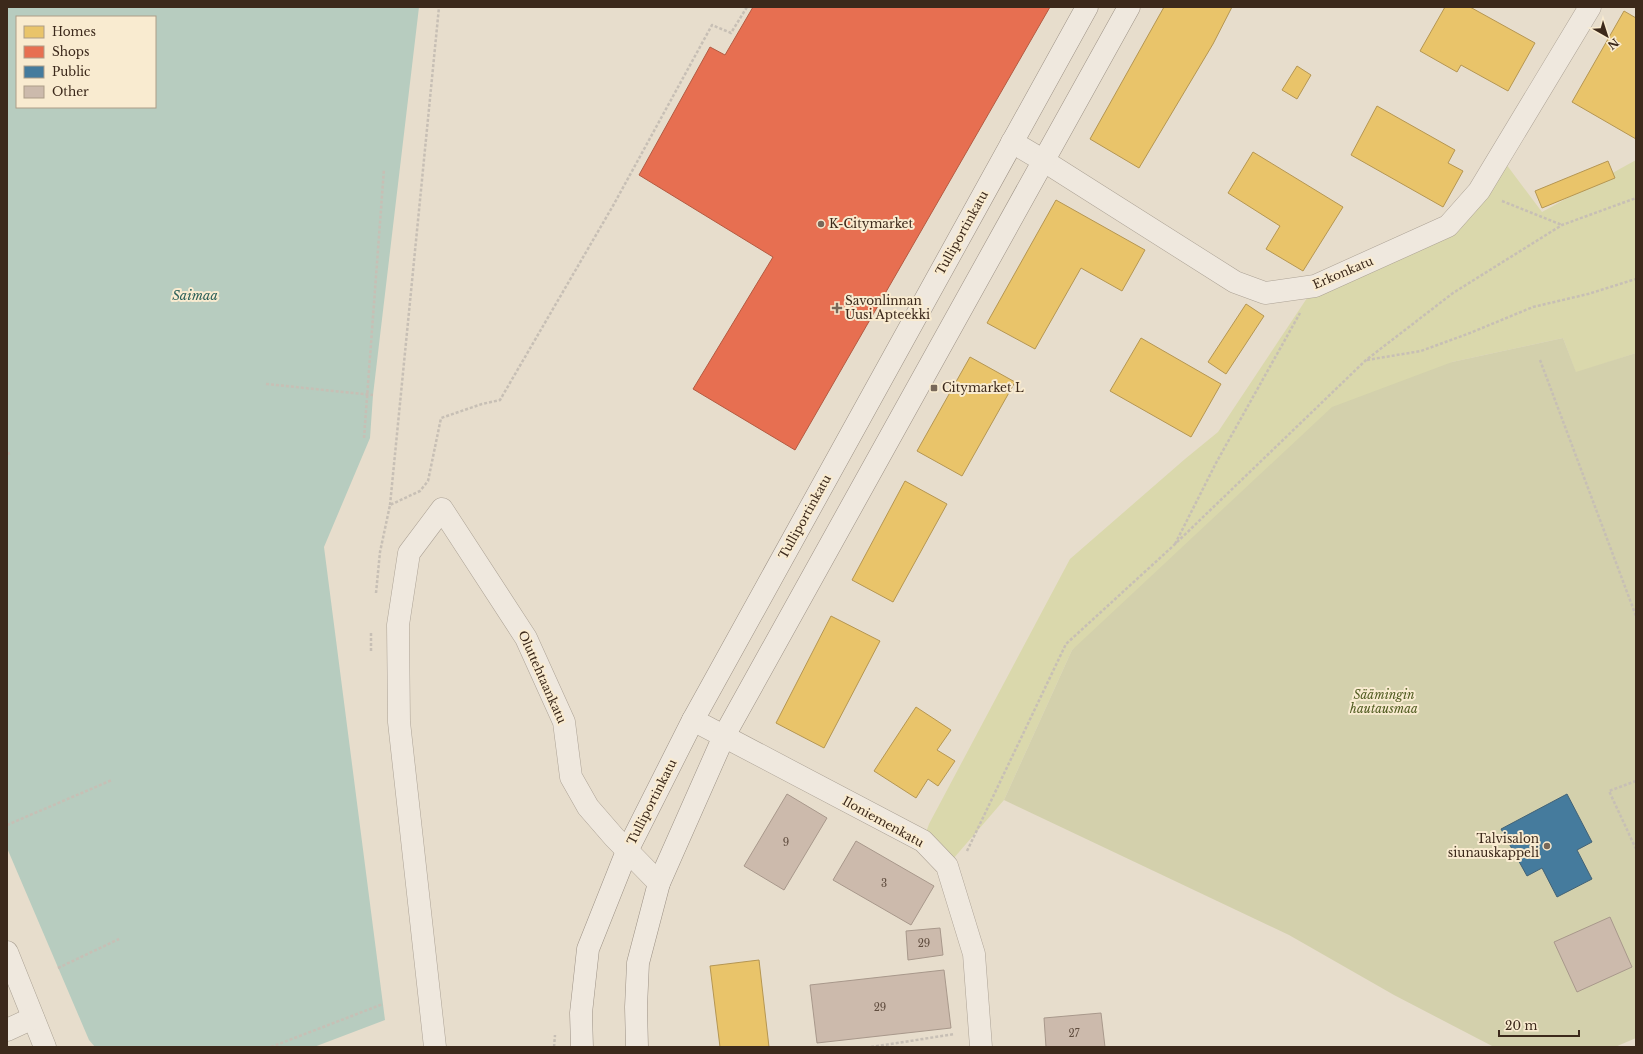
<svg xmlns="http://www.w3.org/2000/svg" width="1643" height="1054" font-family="'Libre Baskerville',serif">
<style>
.green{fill:#dad8ac}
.cemetery{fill:#d3d0ac}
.water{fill:#b7ccbf;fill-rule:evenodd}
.homes{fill:#e9c46a;stroke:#b59652}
.shops{fill:#e76f51;stroke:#b45a41}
.public{fill:#457b9d;stroke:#426276}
.building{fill:#ccbaac;stroke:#a8988b}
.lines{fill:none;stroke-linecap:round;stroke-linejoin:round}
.minor-casing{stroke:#aca295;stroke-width:23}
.secondary-casing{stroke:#9c9185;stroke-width:23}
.path{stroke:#c7bfb5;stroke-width:2.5;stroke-dasharray:3 2;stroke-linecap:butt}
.minor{stroke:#efe8de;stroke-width:22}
.secondary{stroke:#efe8de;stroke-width:22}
.poi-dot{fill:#786859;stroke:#f9ebd0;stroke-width:1.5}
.labels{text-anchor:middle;stroke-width:4;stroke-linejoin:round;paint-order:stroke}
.number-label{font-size:10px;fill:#604d3f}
.poi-label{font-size:12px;fill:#3c291b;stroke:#f9ebd0;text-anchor:start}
.street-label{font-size:12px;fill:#3c291b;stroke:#f9ebd0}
.park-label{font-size:12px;font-style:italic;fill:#505b20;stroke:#f9ebd0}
.water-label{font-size:13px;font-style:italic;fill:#295e57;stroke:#f9ebd0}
</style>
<rect width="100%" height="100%" fill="#e7ddcc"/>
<!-- green -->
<path class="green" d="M1500,156L1542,212L1636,160V353L1576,373L1563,338L1452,362L1072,650L1004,800L947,866L923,841L929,824L1070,559L1185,459L1218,432L1315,286L1448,226Z"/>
<!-- cemetery -->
<path class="cemetery" d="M1563,338L1576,372L1636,353V1038L1615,1047H1494L1394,995L1289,935L1004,800L1072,650L1332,407L1452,362Z"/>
<!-- water -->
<path class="water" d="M7,7H419L373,395L370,438L324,547L385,1020L314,1047H95L89,1040L7,848ZM17,17H155V107H17Z"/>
<!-- homes -->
<g class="homes">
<path d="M1164,7H1232L1213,44L1139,168L1090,139Z"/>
<path d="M1445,7H1470L1535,43L1508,91L1461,65L1457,72L1420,51Z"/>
<path d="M1624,11L1636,18V139L1572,102Z"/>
<path d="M1297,66L1311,75L1297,99L1282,90Z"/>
<path d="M1377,106L1455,150L1448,163L1463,171L1443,207L1351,155Z"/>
<path d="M1253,152L1343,207L1303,271L1266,249L1280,226L1228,193Z"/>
<path d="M1608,161L1615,178L1542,208L1535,191Z"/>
<path d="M1056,200L1145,250L1122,291L1081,268L1035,349L987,323Z"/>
<path d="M1246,304L1264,316L1226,374L1208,362Z"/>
<path d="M1141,338L1221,384L1191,437L1110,391Z"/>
<path d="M970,357L1015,382L962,476L917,451Z"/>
<path d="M905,481L947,504L893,602L852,580Z"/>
<path d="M831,616L880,641L824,748L776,723Z"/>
<path d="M916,707L951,730L937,750L955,761L938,786L928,779L916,798L874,771Z"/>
<path d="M759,960L769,1047H720L710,966Z"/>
</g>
<!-- shops -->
<path class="shops" d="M753,7H1050L795,450L693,389L773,257L639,175L710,47L725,55Z"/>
<!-- public -->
<path class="public" d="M1567,794L1592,842L1577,850L1592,879L1557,897L1542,868L1527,876L1501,829Z"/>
<!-- building -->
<g class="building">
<path d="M787,794L827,818L784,890L744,866Z"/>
<path d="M856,841L934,886L911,925L833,880Z"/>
<path d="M1610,917L1632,967L1577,992L1554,942Z"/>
<path d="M940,928L943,955L908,960L906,931Z"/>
<path d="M944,970L951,1028L817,1043L810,985Z"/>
<path d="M1101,1013L1105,1047H1046L1044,1018Z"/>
</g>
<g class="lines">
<!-- minor casing -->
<g class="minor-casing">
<g id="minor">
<path d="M1012,142L1044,161L1235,282L1265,293L1315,286L1448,226L1479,191L1590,7"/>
<path d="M693,720L923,841L947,866L974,954L981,1047"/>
<path d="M7,952L45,1047"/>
<path d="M7,1030L33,1018"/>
<path d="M435,1047L399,722L398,625L409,553L442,509L526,638L564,722L571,777L588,807L614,837L659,883"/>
</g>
</g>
<!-- secondary casing -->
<g class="secondary-casing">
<g id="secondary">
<path d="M582,1047L581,1013L588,949L627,851L693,720L1087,7"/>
<path d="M637,1047L636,1007L638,963L659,883L724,736L1129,7"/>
</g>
</g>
<!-- path -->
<g class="path">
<path d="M1502,201L1562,225"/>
<path d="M1367,360L1421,351L1470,333L1533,307L1588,294L1636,279"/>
<path d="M1540,360L1636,616"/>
<path d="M266,384L373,395"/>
<path d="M364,438L384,169"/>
<path d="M7,454L10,453"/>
<path d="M390,505L439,7"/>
<path d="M7,520H8"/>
<path d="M1175,544L1216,463L1300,313"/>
<path d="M376,593L380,552L390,505L420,491L428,481L441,418L482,404L500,400L614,204L712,25L731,33L747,7"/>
<path d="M371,633V652"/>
<path d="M1636,781L1609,791L1636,849"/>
<path d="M7,825L112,780"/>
<path d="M967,851L1066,644L1173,546L1366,360L1453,293L1562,225L1636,198"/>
<path d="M58,968L119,939"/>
<path d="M271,1047L383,1004"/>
<path d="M554,1047L555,1035"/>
<path d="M871,1047L955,1034"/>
</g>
<!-- minor -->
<use href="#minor" class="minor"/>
<!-- secondary -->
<use href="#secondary" class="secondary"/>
</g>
<!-- markers -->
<g class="poi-dot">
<circle cx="821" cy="224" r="4"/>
<path d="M835 302h4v4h4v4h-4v4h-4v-4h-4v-4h4z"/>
<rect x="930" y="384" width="8" height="8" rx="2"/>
<circle cx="1547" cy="846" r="4"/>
</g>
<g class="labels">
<!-- number labels -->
<g class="number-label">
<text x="786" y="846">9</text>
<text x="884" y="887">3</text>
<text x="924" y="947">29</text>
<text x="880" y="1011">29</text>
<text x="1074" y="1037">27</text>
</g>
<!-- poi labels -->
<g class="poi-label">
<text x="829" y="228">K-Citymarket</text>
<text x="845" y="305">Savonlinnan<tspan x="845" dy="14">Uusi Apteekki</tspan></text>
<text x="942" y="392">Citymarket L</text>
<text x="1539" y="843" text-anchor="end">Talvisalon<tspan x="1539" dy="14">siunauskappeli</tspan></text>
</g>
<!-- street labels -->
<g class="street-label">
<text transform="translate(962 233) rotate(-61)" y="4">Tulliportinkatu</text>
<text transform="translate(1343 273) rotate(-23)" y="4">Erkonkatu</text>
<text transform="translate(805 517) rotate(-61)" y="4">Tulliportinkatu</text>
<text transform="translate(542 677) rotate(66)" y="4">Oluttehtaankatu</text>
<text transform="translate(652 802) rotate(-63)" y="4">Tulliportinkatu</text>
<text transform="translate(883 822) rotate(29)" y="4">Iloniemenkatu</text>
</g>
<!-- park labels -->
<g class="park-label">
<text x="1384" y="699">Säämingin<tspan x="1384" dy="14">hautausmaa</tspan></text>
</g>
<!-- water labels -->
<g class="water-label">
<text x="195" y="300">Saimaa</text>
</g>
</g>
<!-- border -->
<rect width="1643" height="1054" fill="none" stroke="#3c291b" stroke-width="16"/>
<!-- legend -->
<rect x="16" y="16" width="140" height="92" fill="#f9ebd0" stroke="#ad9d88"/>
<rect x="24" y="26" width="20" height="12" fill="#e9c46a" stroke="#ad9d88"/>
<text x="52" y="36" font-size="12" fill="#3c291b">Homes</text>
<rect x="24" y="46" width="20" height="12" fill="#e76f51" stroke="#ad9d88"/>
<text x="52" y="56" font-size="12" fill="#3c291b">Shops</text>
<rect x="24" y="66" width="20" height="12" fill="#457b9d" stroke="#ad9d88"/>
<text x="52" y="76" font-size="12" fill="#3c291b">Public</text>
<rect x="24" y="86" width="20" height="12" fill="#ccbaac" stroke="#ad9d88"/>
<text x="52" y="96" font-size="12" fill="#3c291b">Other</text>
<!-- north arrow -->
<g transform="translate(1607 36) rotate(141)" stroke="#f9ebd0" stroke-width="3" paint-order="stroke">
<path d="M0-3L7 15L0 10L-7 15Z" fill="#3c291b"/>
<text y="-6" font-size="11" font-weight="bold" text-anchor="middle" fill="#3c291b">N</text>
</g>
<!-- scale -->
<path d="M1499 1030v6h80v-6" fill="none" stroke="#3c291b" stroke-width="2"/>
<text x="1505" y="1030" font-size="12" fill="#3c291b" stroke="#f9ebd0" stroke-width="3" paint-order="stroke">20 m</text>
</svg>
